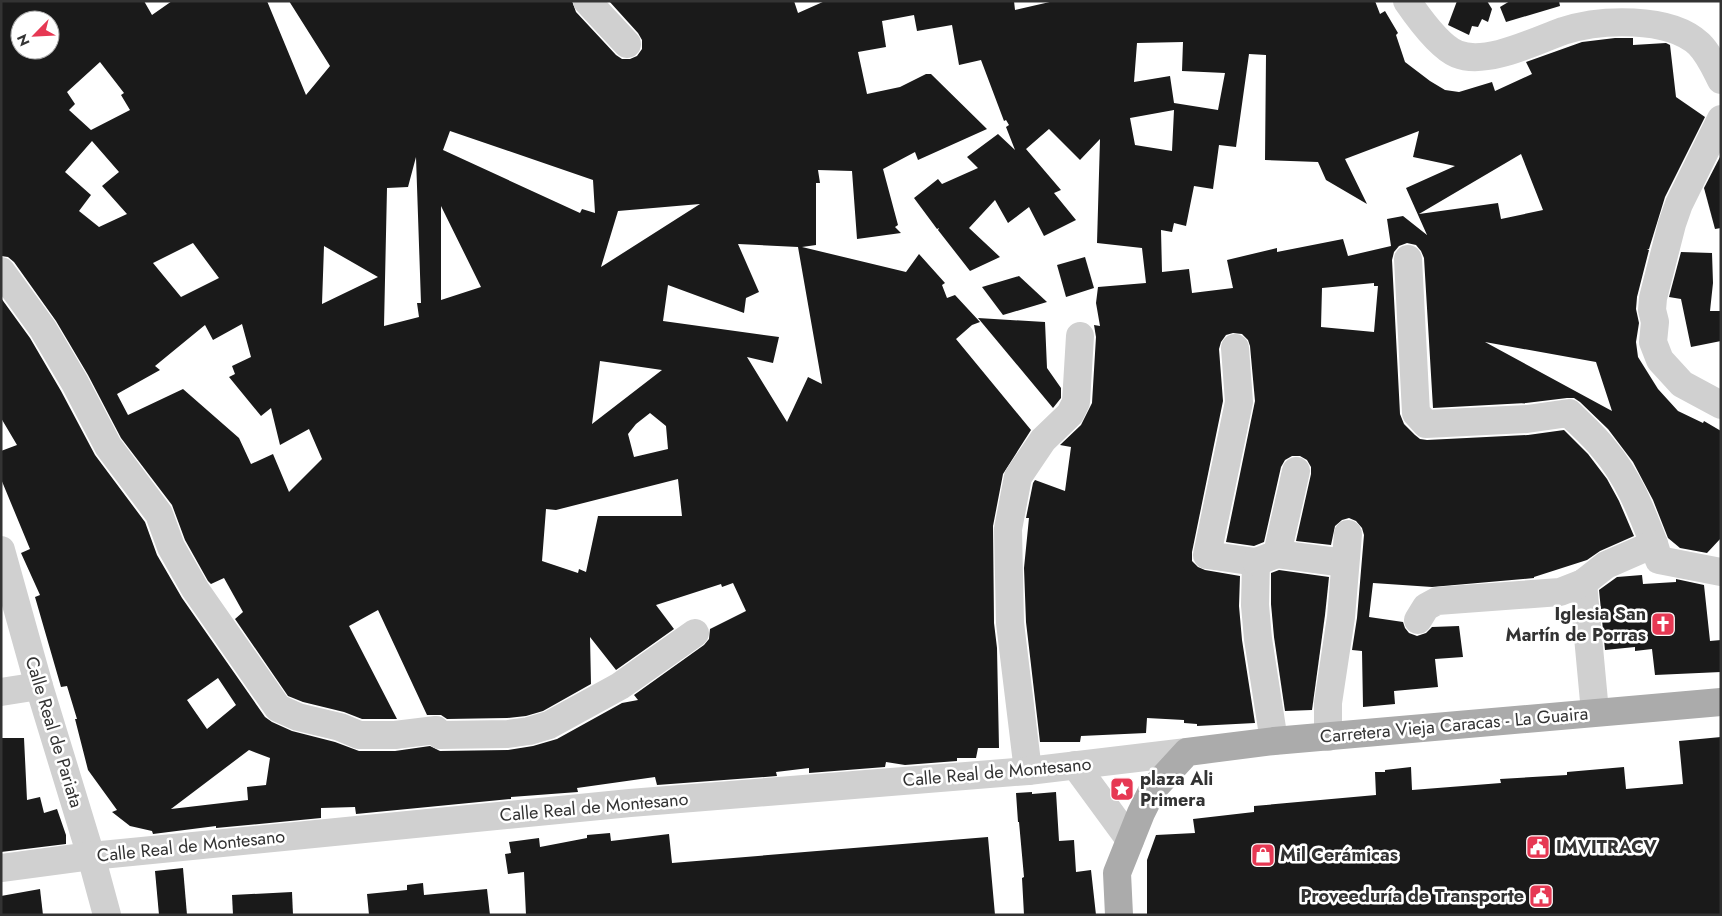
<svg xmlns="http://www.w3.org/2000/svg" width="1722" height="916" font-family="Jost,sans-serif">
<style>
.building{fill:#1a1a1a;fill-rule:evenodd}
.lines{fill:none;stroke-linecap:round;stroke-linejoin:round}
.minor{stroke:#d0d0d0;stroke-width:28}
.major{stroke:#ababab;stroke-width:28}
.labels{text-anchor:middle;stroke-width:5;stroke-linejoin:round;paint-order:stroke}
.poi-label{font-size:18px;font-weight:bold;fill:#333;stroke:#fff;text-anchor:start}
.street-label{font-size:18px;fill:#333;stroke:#fff}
</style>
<rect width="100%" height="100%" fill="#fff"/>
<!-- building -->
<g class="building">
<path d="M1,1H144L152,15L172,1H267L306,95L330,66L289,1H572L576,12L616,55L622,59H630L637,56L642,49V40L638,33L609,1H794L798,13L825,1H1014L1015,10L1054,1H1375L1380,14L1385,11L1398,33L1396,35L1405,62L1430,81L1445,90L1459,92L1492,82L1495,91L1532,74L1526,62L1582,42L1615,38H1633V45L1666,43L1670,45L1676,97L1705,117L1665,197L1649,249L1647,250H1649L1637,297L1636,309L1639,323L1636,342L1638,357L1658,389L1678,411L1703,423L1704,421L1721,431V538L1707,553L1680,548L1668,538L1653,500L1633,462L1608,429L1580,402L1574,398H1567L1526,403L1433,408L1424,258L1421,251L1416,245L1407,243L1399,246L1394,252L1392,260L1400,414L1404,424L1415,435L1420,439L1427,440L1528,435L1564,430L1588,454L1607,479L1619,501L1634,536L1600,551L1587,560L1534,577V578L1432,587L1373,583L1369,617L1403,622L1405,628L1409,633L1417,636L1426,633L1432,627L1459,626L1463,657L1435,659L1438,687L1394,691L1395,704L1363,707L1362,651L1352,650L1357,618L1364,535L1362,528L1356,521L1349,518L1342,520L1335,526L1331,545L1296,541L1311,474V467L1307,460L1300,456H1292L1285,460L1281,467L1264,542L1254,546L1226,542L1255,401L1250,346L1248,340L1242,334L1233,333L1226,335L1221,342L1219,349L1223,401L1192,552V561L1198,567L1205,570L1240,576L1239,606L1242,640L1255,723L1197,726V724L1184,723V720L1147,718L1146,733L1081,736L1080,742H1040L1026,622L1024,568L1029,518H1026L1033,483L1035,480L1065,491L1071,447L1060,445L1081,425L1092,403L1096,337L1094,325L1100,326L1096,303L1098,287L1146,283L1142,248L1097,243L1100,139L1080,160L1049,129L1026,149L1061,190L1054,193L1076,220L1044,236L1029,207L1008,223L995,200L969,228L1000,257L970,271L938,230L939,228L937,229L914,198L938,179L942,184L978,168L967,157L998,134L1015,150L1006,127L1009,125L1006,120L1004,121L981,60L959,65L952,25L917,31L914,15L882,21L886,47L858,52L867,94L900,87L926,74H931L987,129L918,160L915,152L883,169L898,225L895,227L901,233L857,239L852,171L818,170L820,183H816V245L802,247L906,272L919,254L945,283L942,285L947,298L955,295L980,322L972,325L956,339L1031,430L1003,474L993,526L994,623L997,648L999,748H978L976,758H957V761L905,765L886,762L885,767L809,773V768L776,772L777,776L657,785L655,777L577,788L578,792L511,797V799L356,814L355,807L321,808V818L216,828V826L153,834L152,831L130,826L112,812L117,810L88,770L75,719H77L67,686L61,687L35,597L40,595L21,553L30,549L1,479V451L17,445L1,418V298L30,338L61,391L95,455L145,522L157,555L182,598L265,717L272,722L292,731L335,742L359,751H395L430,746L440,751L508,750L533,746L557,739L622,703L638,700L634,695L704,645L709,639L710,629L746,611L733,583L722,587L721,584L656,605L674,629L616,670L590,637L591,684L543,711L526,716L507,718L447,719L441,715H427L378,610L349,626L397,719H362L344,712L303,702L288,696L235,619L243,612L224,578L211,584L208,581L185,540L172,505L121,438L88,375L56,321L14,262L8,257L1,256ZM20,20H50V50H20ZM1183,42L1182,71L1225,73L1218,110L1174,103L1170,76L1134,82L1137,43ZM1249,54L1266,55L1265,160L1318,162L1326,180L1367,204L1345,159L1419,131L1413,157L1455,166L1406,188L1427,235L1403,216L1387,219L1391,246L1348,256L1343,239L1277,252V248L1227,260L1233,288L1192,293L1189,269L1162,272L1161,230L1172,232L1174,223L1186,226L1194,186L1213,189L1219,145L1236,147ZM100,62L124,93L121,95L130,110L91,130L69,110L75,104L67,92ZM1174,110L1172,151L1135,145L1130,118ZM450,131L593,180L595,213L582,209L580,213L443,150ZM92,141L119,172L102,186L127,214L99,227L79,211L91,195L65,172ZM1521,154L1543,210L1501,219L1498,203L1419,214ZM416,157L421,303H417L419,317L384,326L387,188L408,187ZM700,204L601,267L618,211ZM441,206L481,287L441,300ZM193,243L219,278L181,297L153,263ZM738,244L798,247L822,384L808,377L787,422L747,357L773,363L779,337L663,321L668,285L744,313L746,298L759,292ZM324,246L378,277L322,304ZM1374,283V286H1378L1374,332L1321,327L1322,288ZM242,324L251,357L232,366L235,374L229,377L261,416L271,408L280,445L309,429L322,459L289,492L273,454L251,464L239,438L183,389L128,415L117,394L160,370L155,366L205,325L213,340ZM1485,342L1596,362L1612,411ZM600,361L662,370L592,424ZM650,413L666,426L668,449L634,457L628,434L636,424ZM678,479L682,516H598L586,572L579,569L578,573L542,561L546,509L556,510ZM218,678L236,705L207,729L187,700ZM249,750L270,758L266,785L247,787L248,800L171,809Z"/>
<path d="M1457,1H1487L1492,9L1488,22L1482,19L1478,27L1472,26L1469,35L1448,25Z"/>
<path d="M1510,1H1559L1560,6L1506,22L1500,7Z"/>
<path d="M1721,155V228L1715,229L1704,188Z"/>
<path d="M1681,252L1712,253L1713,283L1710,311H1721V341L1691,347L1681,299L1669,297Z"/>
<path d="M1085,257L1094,288L1066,297L1057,265Z"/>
<path d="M1019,276L1047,302L1003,315L982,287Z"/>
<path d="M978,318L1045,322L1047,368L1061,388V398L1053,408Z"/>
<path d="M1279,570L1329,577L1325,615L1312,710L1285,711L1274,637L1271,604V573Z"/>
<path d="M1642,575L1643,584L1676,582V579L1704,585L1710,641L1721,640V672L1655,675L1652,649L1635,651V647L1605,650L1599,590L1617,577Z"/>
<path d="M1721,737V915H1147V860L1156,835L1195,833L1193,819L1254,812V806L1376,795L1375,772H1385V770L1411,767L1412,790L1501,783L1500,779L1567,775V772L1624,767L1626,789L1683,784L1679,741Z"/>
<path d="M1,738H24L27,800L40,797L44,813L57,809L66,835V844L1,852Z"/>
<path d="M1032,792V794L1056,792L1059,841L1074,840L1076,872L1091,870L1096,915H1024L1022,878L1024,877L1019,822H1018L1016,793Z"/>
<path d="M610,833L611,841L669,834L672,863L988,837L995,915H526L524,872L508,874L505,854L511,853L509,842L539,838L540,847L587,838V835Z"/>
<path d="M183,868L187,915H159L155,871Z"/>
<path d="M423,883L424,895L487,889L490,915H369L367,894L407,890V885Z"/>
<path d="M40,889L43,915H1V896Z"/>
<path d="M292,892L293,915H233L232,895Z"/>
</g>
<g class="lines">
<!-- minor -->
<g class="minor">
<path d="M587,1L627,44"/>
<path d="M1407,1C1418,17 1440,47 1457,54C1486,66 1535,41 1563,31C1600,19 1669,16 1699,44C1709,54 1715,68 1721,80"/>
<path d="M1721,119L1679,204L1672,224L1653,298L1652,310L1655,322L1653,342L1660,360L1682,384L1721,405"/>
<path d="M1408,259L1416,413L1426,424L1527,419L1569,413C1581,425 1594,436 1604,449C1628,477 1641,510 1654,544"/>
<path d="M1,271L43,329L75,383L108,446L159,514L171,547L195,589L278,708L298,717L340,727L359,735H395L436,730L440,735L508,734L529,731L549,725L620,686L695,633"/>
<path d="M1235,348L1239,402L1207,555L1256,562L1255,605L1258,639L1274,741"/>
<path d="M1,550L39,686L91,856L107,915"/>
<path d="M1277,554L1345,563"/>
<path d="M1256,562L1277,554L1296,471"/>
<path d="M1583,583L1595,712"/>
<path d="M1418,620L1426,607L1437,601L1560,592L1583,583L1606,565L1654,544L1659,560L1721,572"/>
<path d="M1,692L39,686"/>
<path d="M1328,737V703L1341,617L1348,534"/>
<path d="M1075,765L1130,840"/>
<path d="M1028,771L1010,623L1008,529L1018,477L1043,440L1070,414L1076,402L1080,336"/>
<path d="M1,868L91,856L630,803L1028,771L1187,752"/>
</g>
<!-- major -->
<path class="major" d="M1119,915L1117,873L1141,813L1153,789L1187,752L1274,741L1721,702"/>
</g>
<!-- icons -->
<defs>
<g id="church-square" transform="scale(1.25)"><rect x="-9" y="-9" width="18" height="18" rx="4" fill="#e63853" stroke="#fff"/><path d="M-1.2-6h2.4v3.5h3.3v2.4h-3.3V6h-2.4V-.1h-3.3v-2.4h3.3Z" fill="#fff"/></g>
<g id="sight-square" transform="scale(1.25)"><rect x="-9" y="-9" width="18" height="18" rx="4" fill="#e63853" stroke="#fff"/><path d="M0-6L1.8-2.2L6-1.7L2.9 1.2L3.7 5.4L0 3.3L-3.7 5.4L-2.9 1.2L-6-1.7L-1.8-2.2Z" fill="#fff"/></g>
<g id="civic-square" transform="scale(1.25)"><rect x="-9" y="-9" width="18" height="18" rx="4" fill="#e63853" stroke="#fff"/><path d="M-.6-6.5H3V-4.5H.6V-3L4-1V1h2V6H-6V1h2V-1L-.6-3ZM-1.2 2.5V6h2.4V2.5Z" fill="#fff"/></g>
<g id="shop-square" transform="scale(1.25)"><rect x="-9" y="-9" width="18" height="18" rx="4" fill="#e63853" stroke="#fff"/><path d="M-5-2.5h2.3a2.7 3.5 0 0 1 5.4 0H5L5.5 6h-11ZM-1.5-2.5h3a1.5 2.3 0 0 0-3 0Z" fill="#fff"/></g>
</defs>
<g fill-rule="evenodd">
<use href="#church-square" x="1663" y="624"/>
<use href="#sight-square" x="1122" y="789"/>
<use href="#civic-square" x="1538" y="847"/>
<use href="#shop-square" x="1263" y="855"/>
<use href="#civic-square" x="1541" y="896"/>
</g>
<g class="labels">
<!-- poi labels -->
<g class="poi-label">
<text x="1646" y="620" text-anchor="end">Iglesia San<tspan x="1646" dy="21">Martín de Porras</tspan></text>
<text x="1140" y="785">plaza Ali<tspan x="1140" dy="21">Primera</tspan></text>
<text x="1556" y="853">IMVITRACV</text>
<text x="1280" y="861">Mil Cerámicas</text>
<text x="1524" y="902" text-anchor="end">Proveeduría de Transporte</text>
</g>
<!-- street labels -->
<g class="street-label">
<text transform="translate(1454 725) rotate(-5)" y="6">Carretera Vieja Caracas - La Guaira</text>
<text transform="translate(54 732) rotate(73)" y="6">Calle Real de Pariata</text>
<text transform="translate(997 772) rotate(-5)" y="6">Calle Real de Montesano</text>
<text transform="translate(594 807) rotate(-5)" y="6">Calle Real de Montesano</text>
<text transform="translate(191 846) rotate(-6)" y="6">Calle Real de Montesano</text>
</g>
</g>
<!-- border -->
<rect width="1722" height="916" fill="none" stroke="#333333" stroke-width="5"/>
<!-- north arrow -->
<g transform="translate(35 35) rotate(246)"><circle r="24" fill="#ffffff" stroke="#adadad"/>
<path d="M0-4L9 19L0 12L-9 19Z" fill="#e63853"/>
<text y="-8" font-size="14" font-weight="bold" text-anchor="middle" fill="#333333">N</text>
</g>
</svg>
